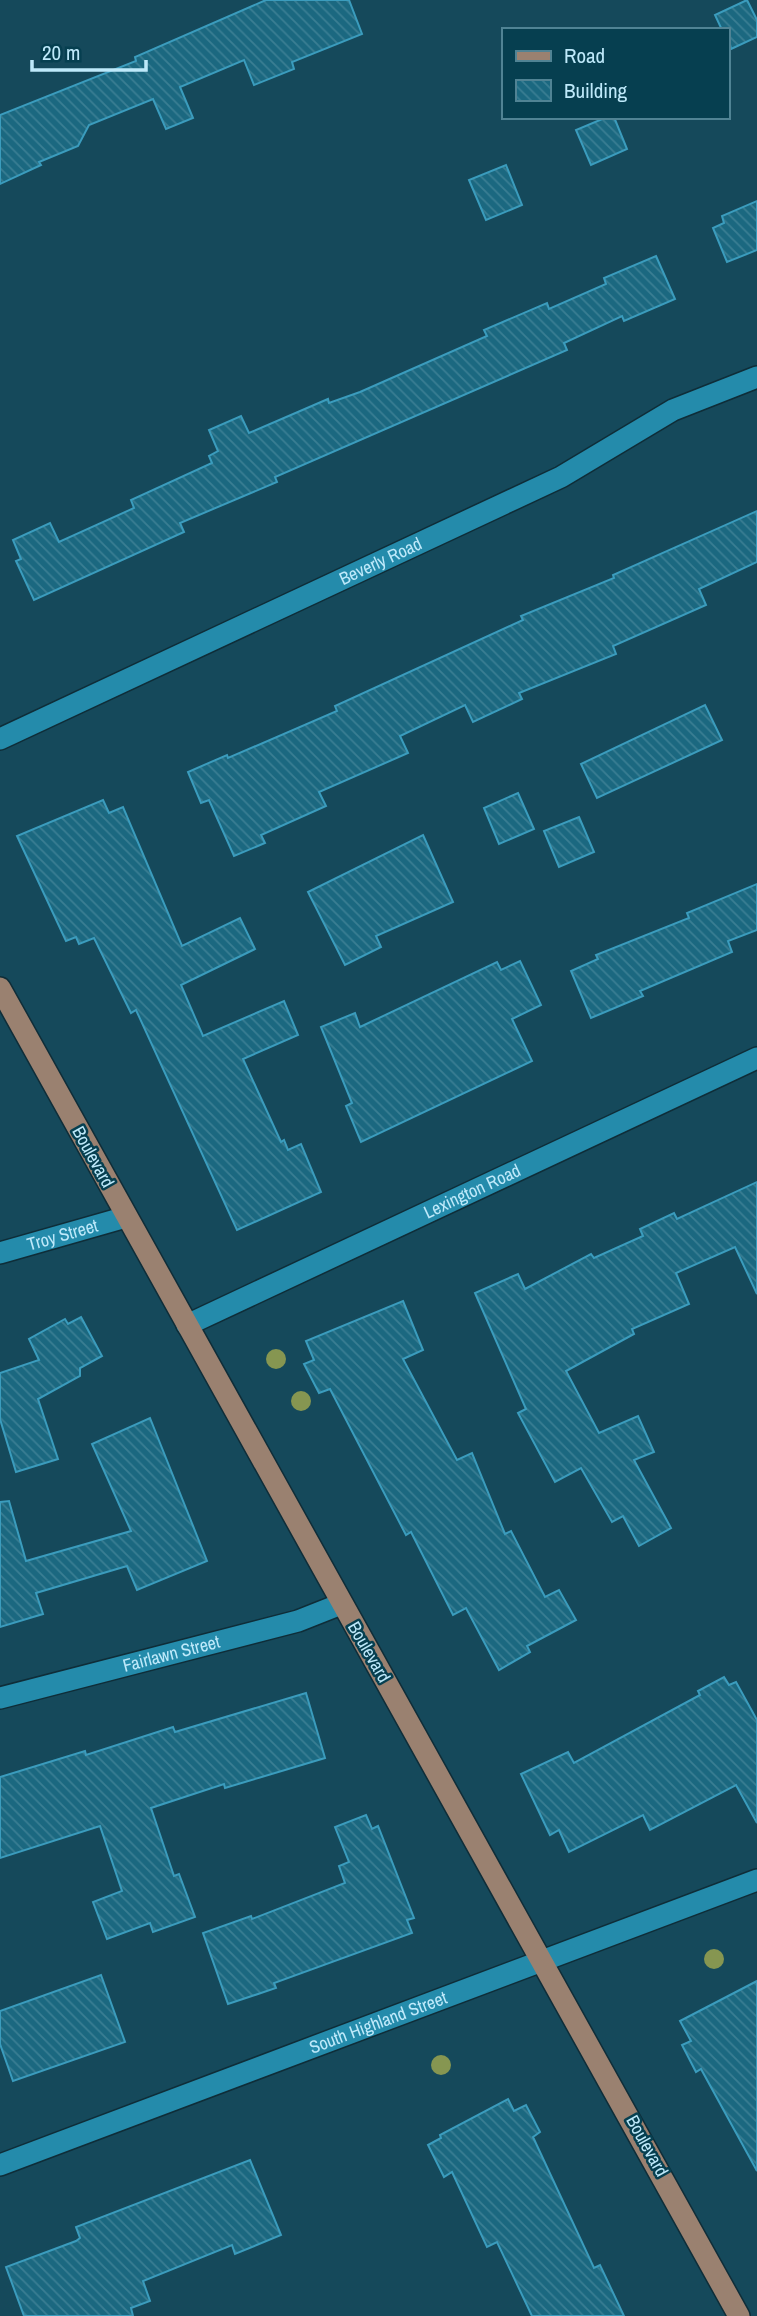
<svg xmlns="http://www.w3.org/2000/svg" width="757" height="2316" font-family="'Archivo Narrow',sans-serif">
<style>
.building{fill:url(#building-back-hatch);stroke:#3b9cbd;stroke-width:2}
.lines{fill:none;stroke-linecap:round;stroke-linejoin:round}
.minor-casing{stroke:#0f2d38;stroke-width:24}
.major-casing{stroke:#0f2d38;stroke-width:24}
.minor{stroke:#248bab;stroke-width:21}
.major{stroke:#9a8170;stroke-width:21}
.tree{fill:#869651}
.labels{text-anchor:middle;stroke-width:5;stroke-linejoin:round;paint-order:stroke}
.street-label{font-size:18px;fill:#bee9fa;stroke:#063f50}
</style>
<defs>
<pattern id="building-back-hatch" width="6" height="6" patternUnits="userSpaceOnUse" patternTransform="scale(1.75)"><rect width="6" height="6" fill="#1b6880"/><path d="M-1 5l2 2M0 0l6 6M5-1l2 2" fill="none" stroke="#3a7e93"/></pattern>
</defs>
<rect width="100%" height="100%" fill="#15495b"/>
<!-- building -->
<g class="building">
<path d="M266,0H349L362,34L292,62L294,69L254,85L244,60L180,87L193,118L166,129L153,99L89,125L78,146L39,162L41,165L0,184V115L136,61L135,57Z"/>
<path d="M747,0L757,20V37L731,49L727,30H722L715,15Z"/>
<path d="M607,117H614L627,149L591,165L576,130Z"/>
<path d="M506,165L522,205L486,220L469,180Z"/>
<path d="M757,201V250L727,262L713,228L724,223L722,216Z"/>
<path d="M656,256L675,299L624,321L622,316L564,343L567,350L275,477L277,482L180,523L184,532L34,600L16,561L21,559L13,540L50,523L59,542L134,508L131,500L212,463L209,456L218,451L209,430L241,416L249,433L328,399L329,403L360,392L487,336L484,330L547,303L549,309L606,284L604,278Z"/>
<path d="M757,511V562L699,589L706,605L613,646L616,654L519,693L522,699L473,722L465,705L400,736L408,753L319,792L326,806L261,835L265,843L234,856L209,800L201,803L188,772L227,755L228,758L337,711L335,706L523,620L521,616L614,578L613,575Z"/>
<path d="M705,705L722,740L597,798L581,764Z"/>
<path d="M518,793L534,829L499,844L484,808Z"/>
<path d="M103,800L109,813L123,807L182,946L240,918L255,949L181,985L203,1036L284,1001L298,1035L243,1059L281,1142L284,1140L288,1150L301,1144L321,1192L237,1230L136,1010L131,1013L94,938L79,944L76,937L66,941L17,836Z"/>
<path d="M579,817L594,852L559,867L544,831Z"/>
<path d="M423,835L453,902L376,936L381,947L345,965L308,892Z"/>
<path d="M757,884V930L728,941L732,952L640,991L643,996L591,1018L571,971L598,959L596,955L689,918L687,913Z"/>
<path d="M520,961L541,1005L512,1019L532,1061L361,1142L346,1106L352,1103L321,1027L355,1013L360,1027L497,962L501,970Z"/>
<path d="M757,1182V1294L735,1247L676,1273L689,1304L632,1329L634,1334L566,1371L599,1433L638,1416L654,1452L634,1460L671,1528L639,1546L623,1516L612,1522L581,1468L555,1482L518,1413L526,1409L475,1293L518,1274L525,1289L591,1254L594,1258L643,1236L640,1229L674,1213L677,1219Z"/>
<path d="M403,1301L423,1350L403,1359L457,1460L472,1453L505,1534L511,1531L545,1597L559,1590L576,1620L527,1646L530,1652L499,1670L466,1608L453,1615L411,1532L406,1535L330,1389L319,1393L304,1364L314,1360L306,1341Z"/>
<path d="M81,1317L102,1356L80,1368V1376L38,1399L58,1459L16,1472L0,1419V1373L39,1360L29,1339L65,1319L68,1324Z"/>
<path d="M150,1418L207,1561L137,1590L127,1566L36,1593L43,1614L0,1627V1502L9,1501L26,1561L131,1531L92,1444Z"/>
<path d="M724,1677L729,1685L736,1682L757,1720V1823L736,1785L650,1830L643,1815L569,1852L559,1830L550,1835L521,1774L568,1752L574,1763L700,1695L698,1691Z"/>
<path d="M306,1693L325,1758L225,1788L224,1784L151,1808L174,1876L179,1874L195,1917L153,1932L150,1923L107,1939L93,1902L122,1891L100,1826L0,1858V1777L85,1751L86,1755L173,1727L175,1732Z"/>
<path d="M366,1815L372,1829L378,1826L414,1918L407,1920L412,1933L274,1983L276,1988L228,2004L203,1933L251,1916L252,1919L345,1883L339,1866L349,1862L335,1827Z"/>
<path d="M101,1975L125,2042L13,2081L0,2044V2011Z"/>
<path d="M757,1981V2171L701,2069L696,2072L682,2045L691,2041L680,2021Z"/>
<path d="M508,2099L514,2111L526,2105L540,2132L533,2137L594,2268L600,2265L624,2316H532L497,2242L487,2247L452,2172L444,2177L428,2145L441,2138L440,2135Z"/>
<path d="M250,2160L281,2235L235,2254L232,2245L143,2281L150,2301L131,2308L133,2316H24L6,2267L76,2241L80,2238L76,2227Z"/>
</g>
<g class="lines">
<!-- minor casing -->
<g class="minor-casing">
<g id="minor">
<path id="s1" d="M0,739L561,477L673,410L757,377"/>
<path id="s2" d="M0,1253L126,1217"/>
<path id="s3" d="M187,1325L757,1058"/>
<path id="s4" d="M0,1698L298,1621L341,1604"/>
<path id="s5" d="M0,2165L757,1880"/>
</g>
</g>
<!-- major casing -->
<g class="major-casing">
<path id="major" d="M0,988C243,1432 496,1871 739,2316"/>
</g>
<!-- minor -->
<use href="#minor" class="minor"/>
<!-- major -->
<use href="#major" class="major"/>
</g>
<!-- trees -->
<g class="tree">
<circle cx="276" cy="1359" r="10"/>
<circle cx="301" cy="1401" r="10"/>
<circle cx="714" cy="1959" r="10"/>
<circle cx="441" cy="2065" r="10"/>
</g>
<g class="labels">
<!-- street labels -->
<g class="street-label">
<text dy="6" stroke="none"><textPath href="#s1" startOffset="420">Beverly Road</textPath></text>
<text transform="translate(93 1157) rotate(61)" y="6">Boulevard</text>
<text dy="6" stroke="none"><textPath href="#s3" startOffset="315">Lexington Road</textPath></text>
<text dy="6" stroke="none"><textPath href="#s2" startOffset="65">Troy Street</textPath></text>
<text transform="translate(369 1652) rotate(60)" y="6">Boulevard</text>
<text dy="6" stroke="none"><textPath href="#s4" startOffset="177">Fairlawn Street</textPath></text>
<text dy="6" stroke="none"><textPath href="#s5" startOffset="404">South Highland Street</textPath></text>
<text transform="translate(647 2146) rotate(61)" y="6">Boulevard</text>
</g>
</g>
<!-- legend -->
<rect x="502" y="28" width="228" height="91" fill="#063f50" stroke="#508394" stroke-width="2"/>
<rect x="516" y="51" width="35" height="10" fill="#9a8170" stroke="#508394" stroke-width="2"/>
<text x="564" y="63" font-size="21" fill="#bee9fa">Road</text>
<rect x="516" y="80" width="35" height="21" fill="url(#building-back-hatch)" stroke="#508394" stroke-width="2"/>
<text x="564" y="98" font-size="21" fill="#bee9fa">Building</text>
<!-- scale -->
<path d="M32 60v10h114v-10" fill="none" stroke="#bee9fa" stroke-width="3.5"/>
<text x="42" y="60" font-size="21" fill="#bee9fa" stroke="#063f50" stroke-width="5" paint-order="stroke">20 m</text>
</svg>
